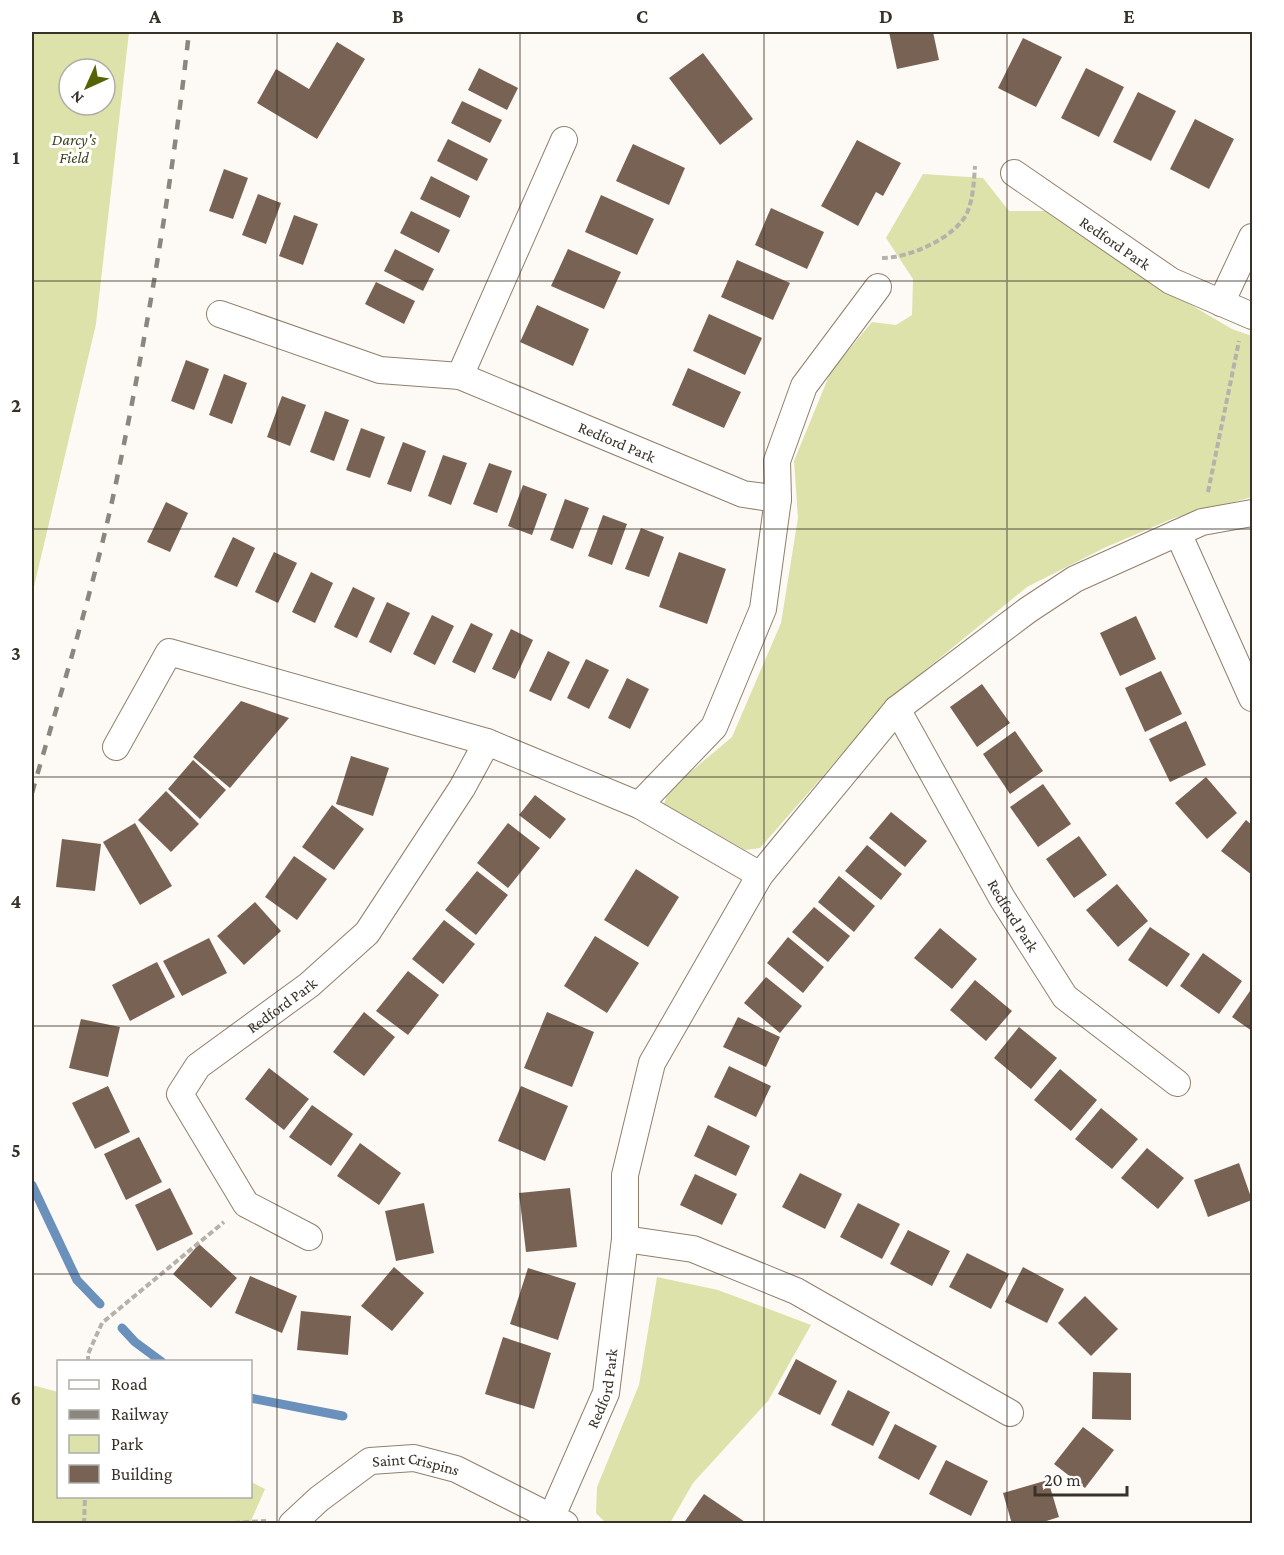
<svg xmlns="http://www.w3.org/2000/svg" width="1284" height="1555" font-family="'Crimson Pro',serif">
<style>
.green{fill:#dce2aa;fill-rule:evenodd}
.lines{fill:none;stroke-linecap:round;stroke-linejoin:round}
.stream{stroke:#6a90bc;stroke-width:9}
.building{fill:#786254}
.street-casing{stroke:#917f6c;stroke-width:28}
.path{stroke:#b6b1ab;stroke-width:4;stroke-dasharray:6 3;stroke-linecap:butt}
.street{stroke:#fff;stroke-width:26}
.rail{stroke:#8b867e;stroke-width:4.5;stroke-dasharray:10 10;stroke-linecap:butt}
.grid{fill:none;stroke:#383128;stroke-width:1.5;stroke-opacity:0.55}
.labels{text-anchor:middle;stroke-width:6;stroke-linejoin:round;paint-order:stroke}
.park-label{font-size:16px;font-style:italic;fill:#40441e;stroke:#fff}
.street-label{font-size:16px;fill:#383128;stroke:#fff}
.neatline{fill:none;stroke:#383128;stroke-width:2}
.grid-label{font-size:20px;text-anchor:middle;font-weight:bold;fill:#383128}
</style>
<rect width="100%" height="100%" fill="#fdf9f4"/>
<!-- green -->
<g class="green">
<path d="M32,32H129L96,324L32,595ZM69,69H105V105H69Z"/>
<path d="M923,174L983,178L1009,211H1057L1133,271L1232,329L1252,336V497L1174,518L1104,548L1027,587L892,697L760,848L745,850L664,804L669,790L732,737L781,623L798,518L794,461L831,371L872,322L896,325L912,315L913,279L886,238Z"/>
<path d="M657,1277L718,1290L811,1325L768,1401L693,1483L670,1523H606L596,1513L597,1487L639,1385Z"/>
<path d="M32,1385L58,1392V1496H250L251,1482L265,1489L250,1523H32Z"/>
</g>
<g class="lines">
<!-- stream -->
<g class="stream">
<path d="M32,1185L77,1280L100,1304"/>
<path d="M122,1328L135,1342L162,1362"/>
<path d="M250,1398L343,1416"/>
</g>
</g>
<!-- building -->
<g class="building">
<path d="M889,32H933L939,60L897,69Z"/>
<path d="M1023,38L1062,57L1036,107L998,88Z"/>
<path d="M337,42L365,59L317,139L257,103L276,69L309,89Z"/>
<path d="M703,53L753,119L720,145L669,78Z"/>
<path d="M479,68L518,88L507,110L468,90Z"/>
<path d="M1086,68L1124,87L1099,137L1061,118Z"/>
<path d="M1138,92L1176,111L1151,161L1113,142Z"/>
<path d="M462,101L502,120L490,143L451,123Z"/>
<path d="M1195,119L1234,139L1209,189L1170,169Z"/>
<path d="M448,139L488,159L477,181L437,161Z"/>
<path d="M857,140L901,163L883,196L876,192L858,226L821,206Z"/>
<path d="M633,144L685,168L669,205L616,181Z"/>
<path d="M224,169L248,178L233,219L209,211Z"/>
<path d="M431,176L470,196L460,218L420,199Z"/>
<path d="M258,194L281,203L266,244L242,235Z"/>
<path d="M601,195L654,219L637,255L585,232Z"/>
<path d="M771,208L824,232L807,269L755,245Z"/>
<path d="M411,211L450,230L439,253L400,233Z"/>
<path d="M294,215L318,224L303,265L279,256Z"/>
<path d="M395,249L434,269L423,291L384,271Z"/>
<path d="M568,249L621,272L604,309L551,286Z"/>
<path d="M737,260L790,283L773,320L721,297Z"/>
<path d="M376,282L415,301L404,324L365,304Z"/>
<path d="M537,305L589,329L573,366L520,342Z"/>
<path d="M709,314L762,338L745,375L693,351Z"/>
<path d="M186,360L209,369L194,410L171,401Z"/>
<path d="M688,368L741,392L724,428L672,405Z"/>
<path d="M224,374L247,383L232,424L209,415Z"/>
<path d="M282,396L306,405L290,446L267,437Z"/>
<path d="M325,411L349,420L334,461L310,452Z"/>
<path d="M361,428L385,437L370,478L346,470Z"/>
<path d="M403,442L426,451L411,492L387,484Z"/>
<path d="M443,455L467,463L451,505L428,496Z"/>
<path d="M489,463L512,471L497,513L473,504Z"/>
<path d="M523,485L547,494L532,535L508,526Z"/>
<path d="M565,499L589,508L573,549L550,540Z"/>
<path d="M166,502L188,513L170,552L147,542Z"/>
<path d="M603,515L627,524L612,565L588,556Z"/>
<path d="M641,528L664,537L649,577L625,569Z"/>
<path d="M233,537L255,548L237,587L214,577Z"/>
<path d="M274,552L297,563L278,603L255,592Z"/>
<path d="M679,552L726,569L707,624L659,607Z"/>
<path d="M311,572L333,583L315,623L292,612Z"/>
<path d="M353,587L375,598L357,638L334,627Z"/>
<path d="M387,602L410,613L391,653L369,642Z"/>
<path d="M432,615L454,626L435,665L413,654Z"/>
<path d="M1136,616L1156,659L1120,676L1100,633Z"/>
<path d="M471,623L493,634L475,673L452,662Z"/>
<path d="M511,629L533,640L515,679L492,669Z"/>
<path d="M548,651L570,662L551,701L529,691Z"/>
<path d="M586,659L609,670L589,709L567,698Z"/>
<path d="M1161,671L1182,714L1145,732L1125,688Z"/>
<path d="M627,678L649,689L630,729L608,718Z"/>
<path d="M982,684L1010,723L977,747L950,707Z"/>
<path d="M241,701L289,718L230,788L193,757Z"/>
<path d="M1186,721L1206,765L1170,782L1149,739Z"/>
<path d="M1015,731L1043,771L1010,794L983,754Z"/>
<path d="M351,756L389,768L373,816L336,804Z"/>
<path d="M193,760L226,790L200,819L168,789Z"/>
<path d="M1206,777L1237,813L1207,839L1175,803Z"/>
<path d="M1043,784L1071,824L1038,847L1010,807Z"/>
<path d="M166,791L199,824L171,852L138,820Z"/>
<path d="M535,795L566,819L550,839L519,815Z"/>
<path d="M332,805L364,829L334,870L302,847Z"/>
<path d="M891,812L927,841L905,867L869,838Z"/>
<path d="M1246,820L1252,825V875L1221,851Z"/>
<path d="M135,823L172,886L140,905L103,842Z"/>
<path d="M508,823L540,848L508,888L477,863Z"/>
<path d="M1079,836L1107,875L1074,898L1046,859Z"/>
<path d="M62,839L101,844L95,891L56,887Z"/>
<path d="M867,845L902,874L881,900L845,871Z"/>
<path d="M294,856L327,879L297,920L265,897Z"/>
<path d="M636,869L679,897L648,947L604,920Z"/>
<path d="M477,871L508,895L476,935L445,910Z"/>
<path d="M839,876L875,906L854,932L818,902Z"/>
<path d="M1117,884L1148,921L1118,947L1086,910Z"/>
<path d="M255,902L281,931L244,965L217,936Z"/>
<path d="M814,907L850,936L828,962L792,932Z"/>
<path d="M444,920L475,944L443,984L412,959Z"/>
<path d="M1150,927L1190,954L1167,987L1128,960Z"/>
<path d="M940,928L977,959L952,989L914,958Z"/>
<path d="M595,936L639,963L607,1013L564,986Z"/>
<path d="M788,937L824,967L803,993L767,963Z"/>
<path d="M209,938L227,973L182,996L163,961Z"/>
<path d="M1203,953L1242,981L1219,1014L1180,986Z"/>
<path d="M157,962L175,997L130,1021L112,985Z"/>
<path d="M408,971L439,995L408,1035L376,1011Z"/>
<path d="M766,977L802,1006L780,1033L744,1003Z"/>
<path d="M975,980L1012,1011L986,1041L950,1010Z"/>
<path d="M1252,988V1031L1232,1017Z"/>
<path d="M364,1012L395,1037L364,1076L333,1052Z"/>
<path d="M547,1012L594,1032L572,1087L524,1068Z"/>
<path d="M738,1017L780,1037L766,1067L723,1047Z"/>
<path d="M81,1019L120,1027L108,1077L69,1068Z"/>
<path d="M1019,1027L1057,1058L1031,1089L994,1058Z"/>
<path d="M729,1066L771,1086L756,1117L714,1097Z"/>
<path d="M269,1068L309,1099L284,1130L245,1099Z"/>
<path d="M1060,1069L1097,1100L1071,1131L1034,1100Z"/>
<path d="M108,1086L130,1132L95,1149L72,1103Z"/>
<path d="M521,1086L568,1106L545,1161L498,1141Z"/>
<path d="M312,1105L353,1134L331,1166L289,1137Z"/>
<path d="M1101,1108L1138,1139L1112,1169L1075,1139Z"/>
<path d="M708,1125L750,1146L736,1176L694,1156Z"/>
<path d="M139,1137L162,1182L126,1200L104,1154Z"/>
<path d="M360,1143L401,1173L379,1205L337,1176Z"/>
<path d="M1147,1148L1184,1178L1158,1209L1121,1178Z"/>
<path d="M1239,1163L1252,1200L1208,1217L1194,1180Z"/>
<path d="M800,1173L842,1194L825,1229L782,1207Z"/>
<path d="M695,1174L737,1194L722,1225L680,1205Z"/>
<path d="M170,1188L193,1234L157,1251L135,1205Z"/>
<path d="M570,1188L577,1247L526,1252L519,1193Z"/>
<path d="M424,1203L434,1253L396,1261L385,1211Z"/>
<path d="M858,1203L900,1224L882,1259L840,1237Z"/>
<path d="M908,1230L950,1251L932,1286L890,1264Z"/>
<path d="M199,1244L237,1278L211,1308L173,1274Z"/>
<path d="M967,1253L1009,1274L991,1309L949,1287Z"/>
<path d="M394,1267L424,1293L392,1331L361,1306Z"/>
<path d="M1023,1267L1064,1289L1047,1323L1005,1302Z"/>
<path d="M528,1268L576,1283L558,1340L510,1324Z"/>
<path d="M250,1276L297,1296L282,1333L235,1313Z"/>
<path d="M1085,1296L1118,1329L1091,1356L1058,1323Z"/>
<path d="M301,1311L351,1316L348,1355L297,1350Z"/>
<path d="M503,1337L551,1353L534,1409L485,1394Z"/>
<path d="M796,1359L837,1381L820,1415L778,1394Z"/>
<path d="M1093,1372L1131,1373V1420L1092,1419Z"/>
<path d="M848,1390L890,1412L873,1446L831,1425Z"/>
<path d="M895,1424L937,1446L919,1480L878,1458Z"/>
<path d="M1083,1427L1114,1450L1085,1488L1054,1464Z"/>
<path d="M946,1460L988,1481L971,1516L929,1494Z"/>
<path d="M1048,1480L1059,1517L1037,1524H1012L1003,1493Z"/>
<path d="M704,1494L748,1524H683Z"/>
</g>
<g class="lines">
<!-- street casing -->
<g class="street-casing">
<g id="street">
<path id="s1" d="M1014,173L1171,281L1252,316"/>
<path d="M1221,303L1252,237"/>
<path id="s2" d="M220,314L380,370L460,376L743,494L778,499L763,609L714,727L639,805"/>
<path d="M460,376L564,140"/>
<path d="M778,499L777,461L804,386L878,287"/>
<path d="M1178,533L1252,698"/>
<path id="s3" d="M897,709L1002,898L1065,997L1177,1083"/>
<path d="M116,747L169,652L487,742L639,805L760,875"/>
<path id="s4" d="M309,1237L246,1204L180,1094L198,1066L309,985L367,933L462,788L487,742"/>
<path d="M625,1239L693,1249L796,1291L1010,1413"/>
<path id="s5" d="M552,1516L606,1393L625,1239V1175L652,1063L760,875L897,709L1028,610L1075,579L1202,522L1252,513"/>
<path id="s6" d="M292,1524L319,1499L370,1461L414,1458L456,1469L565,1524"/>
</g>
</g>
<!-- path -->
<g class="path">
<path d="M882,258C909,258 955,238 967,213C973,199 974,182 975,166"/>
<path d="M1208,492L1239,341"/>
<path d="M88,1362V1354L102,1323L224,1222"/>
<path d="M84,1524L85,1496"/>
<path d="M216,1524L266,1521"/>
</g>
<!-- street -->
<use href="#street" class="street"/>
<!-- rail -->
<path class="rail" d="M32,793C61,691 94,588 116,483C147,334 172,183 189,32"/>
</g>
<!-- grid -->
<path class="grid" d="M277,32V1524M520,32V1524M764,32V1524M1007,32V1524M32,281H1252M32,529H1252M32,777H1252M32,1026H1252M32,1274H1252"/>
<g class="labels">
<!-- park labels -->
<g class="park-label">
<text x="74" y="145">Darcy's<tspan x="74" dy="18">Field</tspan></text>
</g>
<!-- street labels -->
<g class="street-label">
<text dy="6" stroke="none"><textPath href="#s1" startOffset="123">Redford Park</textPath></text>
<text dy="6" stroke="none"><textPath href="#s2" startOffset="420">Redford Park</textPath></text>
<text dy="6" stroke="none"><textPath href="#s3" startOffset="237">Redford Park</textPath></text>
<text dy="6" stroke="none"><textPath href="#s4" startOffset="336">Redford Park</textPath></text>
<text dy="6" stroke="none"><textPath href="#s5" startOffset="138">Redford Park</textPath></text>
<text dy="6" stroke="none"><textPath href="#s6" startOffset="147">Saint Crispins</textPath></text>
</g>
</g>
<!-- border -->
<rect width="1284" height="1555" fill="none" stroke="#ffffff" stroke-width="66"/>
<!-- legend -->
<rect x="57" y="1360" width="195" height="138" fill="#ffffff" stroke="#afada9" stroke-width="1.5"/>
<rect x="69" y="1380" width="30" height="9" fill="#ffffff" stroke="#afada9" stroke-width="1.5"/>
<text x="111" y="1390" font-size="18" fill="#383128">Road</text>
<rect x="69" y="1410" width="30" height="9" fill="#8b867e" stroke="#afada9" stroke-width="1.5"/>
<text x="111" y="1420" font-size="18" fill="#383128">Railway</text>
<rect x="69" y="1435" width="30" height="18" fill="#dce2aa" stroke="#afada9" stroke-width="1.5"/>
<text x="111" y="1450" font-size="18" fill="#383128">Park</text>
<rect x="69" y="1465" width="30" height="18" fill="#786254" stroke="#afada9" stroke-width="1.5"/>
<text x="111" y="1480" font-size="18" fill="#383128">Building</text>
<!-- north arrow -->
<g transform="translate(87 87) rotate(225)"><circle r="28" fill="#ffffff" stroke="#afada9" stroke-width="1.5"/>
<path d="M0-4.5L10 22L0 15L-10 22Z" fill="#566203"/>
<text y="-9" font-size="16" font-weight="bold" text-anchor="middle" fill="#383128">N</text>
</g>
<!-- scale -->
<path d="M1035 1486v9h92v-9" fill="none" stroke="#383128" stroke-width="3"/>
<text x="1044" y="1486" font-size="18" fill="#383128" stroke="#ffffff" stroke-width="4.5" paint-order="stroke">20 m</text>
<rect x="33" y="33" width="1218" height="1489" class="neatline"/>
<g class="grid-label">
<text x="155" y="23">A</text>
<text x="398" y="23">B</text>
<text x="642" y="23">C</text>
<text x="886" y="23">D</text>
<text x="1129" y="23">E</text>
<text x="16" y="164">1</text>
<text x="16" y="412">2</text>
<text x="16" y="660">3</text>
<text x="16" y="908">4</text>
<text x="16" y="1157">5</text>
<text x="16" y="1405">6</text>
</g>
</svg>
